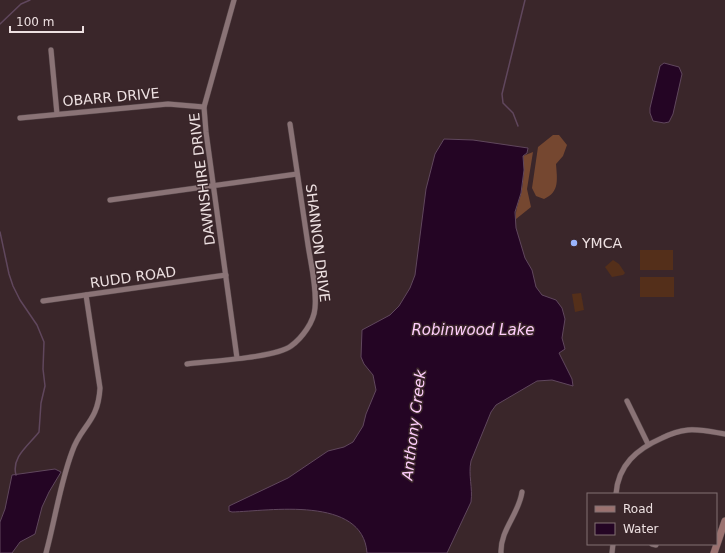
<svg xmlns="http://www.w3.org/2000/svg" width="725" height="553" font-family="'DejaVu Sans',sans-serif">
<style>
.green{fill:#542f1a}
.forest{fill:#754730}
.water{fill:#240524;stroke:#60475d}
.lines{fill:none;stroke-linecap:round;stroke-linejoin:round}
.stream{stroke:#60475d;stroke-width:1.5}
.street-casing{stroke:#554548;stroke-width:6}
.secondary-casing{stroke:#554548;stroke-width:8}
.street{stroke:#8a7376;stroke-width:5}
.secondary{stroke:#9b7270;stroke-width:7}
.poi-dot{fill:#9ab5fd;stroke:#3a262a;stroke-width:1.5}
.labels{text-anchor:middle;stroke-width:3;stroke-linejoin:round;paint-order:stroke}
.street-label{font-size:14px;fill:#ede0e1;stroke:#3a262a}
.poi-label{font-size:14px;fill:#ede0e1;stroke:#3a262a;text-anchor:start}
.water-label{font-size:15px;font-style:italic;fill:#fecdfb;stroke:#3a262a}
</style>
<rect width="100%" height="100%" fill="#3a262a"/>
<!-- green -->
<g class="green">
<rect x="640" y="250" width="33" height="20"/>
<path d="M613,260L619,264L625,273L623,275L612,277L605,267Z"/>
<rect x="640" y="277" width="34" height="20"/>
<path d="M581,293L584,310L575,312L572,294Z"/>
</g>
<!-- forest -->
<g class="forest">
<path d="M553,135H559L567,145L563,156L556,164C557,179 560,192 544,199L536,196L532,188L538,147Z"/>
<path d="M533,152L527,189L531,207L516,219C515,210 519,202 521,194C524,181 524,169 523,156Z"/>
</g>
<!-- water -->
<g class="water">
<path d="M664,63L679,67L682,74L673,114L669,122L664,123L653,121L650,113V108L660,66Z"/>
<path d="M444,139L473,140L528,148L527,153L523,156L524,170L521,193L515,212L516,228L525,258L532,270L536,287L542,295L556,300L562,308L565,319L562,338L565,349L559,353L572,379L573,386L552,380L537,381L496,405L491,412L471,461C468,475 473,488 471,502L447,553H367C363,495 269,511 232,512L229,511V506L288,478L328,451L344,447L353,442L363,426L366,414L376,390L373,375L364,364L361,357L362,330L390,315L399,306L410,288L415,275L426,189L435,154Z"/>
<path d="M55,469L61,472L49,492L42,507L35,534L20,542L12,553H0V522L5,509L12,475Z"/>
</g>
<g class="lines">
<!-- stream -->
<g class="stream">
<path d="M0,24L21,4L30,0"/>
<path d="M518,126L513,113L503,103L502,94L525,0"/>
<path d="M0,232L9,274L13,286L20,300L37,325L44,342L43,369L45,386L41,403L39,432C29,445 11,457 16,475"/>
</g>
<!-- street casing -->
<g class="street-casing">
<g id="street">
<path d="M234,0L204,107L206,132L237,358"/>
<path d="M51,50L57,114"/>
<path d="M20,118L168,104L204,107"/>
<path d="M110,200L297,174"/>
<path d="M43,301L226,275"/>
<path d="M187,364C209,361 275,358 291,346C302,338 314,322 315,308C317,288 311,265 308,245C302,205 296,165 290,124"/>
<path d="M627,401L648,444"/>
<path d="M616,494C618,465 637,449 662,438C670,434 679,431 688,430C700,429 713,432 725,434"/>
<path d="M652,544L656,545"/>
<path d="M46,553C55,520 60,484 72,452C81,425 98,423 100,388L86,295"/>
<path d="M501,553C500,530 519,514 522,492"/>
<path d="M612,553L613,544"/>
</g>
</g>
<!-- secondary casing -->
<g class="secondary-casing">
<path id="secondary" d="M714,553L725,521"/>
</g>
<!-- street -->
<use href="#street" class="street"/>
<!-- secondary -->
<use href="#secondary" class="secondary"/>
</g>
<!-- markers -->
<circle class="poi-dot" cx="574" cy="243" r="4"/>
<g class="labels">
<!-- street labels -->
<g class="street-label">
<text transform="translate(111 97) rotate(-5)" y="5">OBARR DRIVE</text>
<text transform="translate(202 179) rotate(-97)" y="5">DAWNSHIRE DRIVE</text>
<text transform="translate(318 243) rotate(83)" y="5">SHANNON DRIVE</text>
<text transform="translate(133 277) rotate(-8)" y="5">RUDD ROAD</text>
</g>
<!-- poi labels -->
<g class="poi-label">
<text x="582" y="248">YMCA</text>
</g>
<!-- water labels -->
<g class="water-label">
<text x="473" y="335">Robinwood Lake</text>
<text transform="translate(414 425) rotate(-83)" y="5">Anthony Creek</text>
</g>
</g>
<!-- legend -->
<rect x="587" y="493" width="130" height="52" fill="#3a262a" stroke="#827073"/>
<rect x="595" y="506" width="20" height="6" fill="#9b7270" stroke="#827073"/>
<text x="623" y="513" font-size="12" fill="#ede0e1">Road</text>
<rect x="595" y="523" width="20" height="12" fill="#240524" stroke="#827073"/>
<text x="623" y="533" font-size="12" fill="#ede0e1">Water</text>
<!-- scale -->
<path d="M10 26v6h73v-6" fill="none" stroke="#ede0e1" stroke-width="2"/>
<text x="16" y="26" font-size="12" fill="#ede0e1" stroke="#3a262a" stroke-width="3" paint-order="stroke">100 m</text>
</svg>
